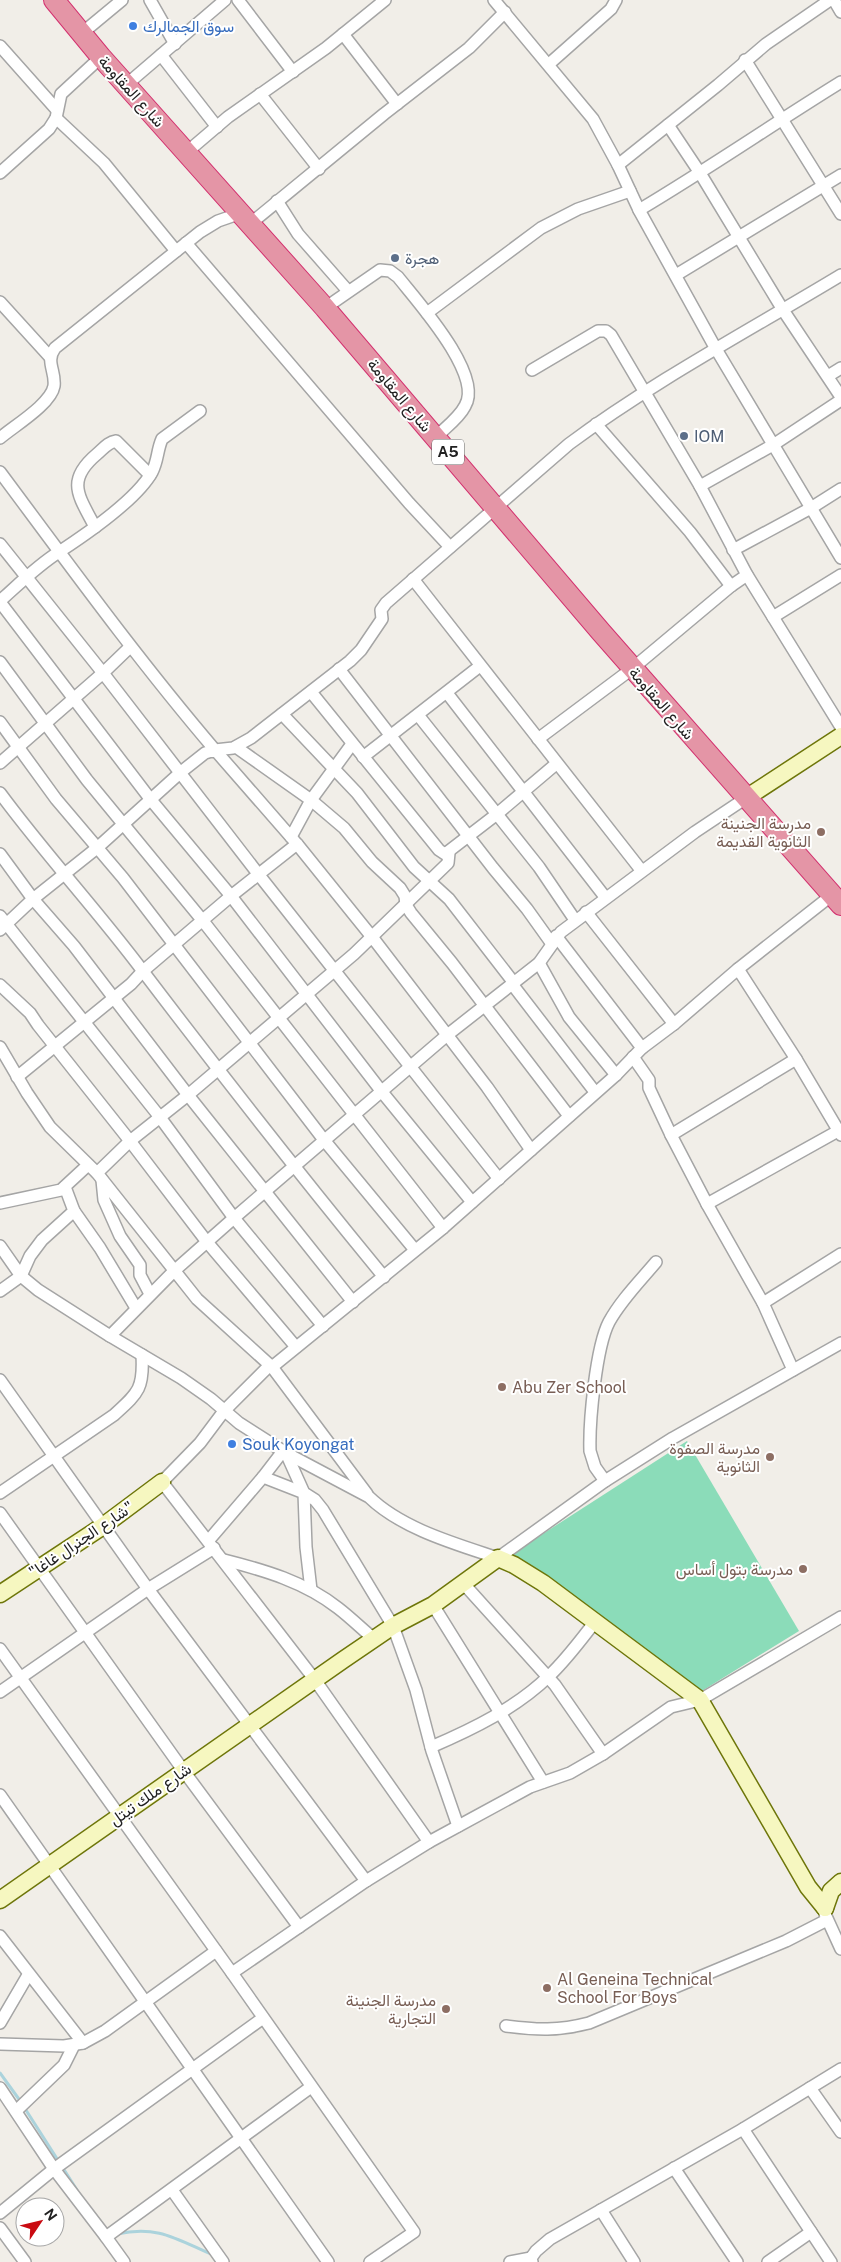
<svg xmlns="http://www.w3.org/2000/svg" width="841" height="2262" font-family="'Public Sans',Vazirmatn,sans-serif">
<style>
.pitch{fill:#8bdcb9}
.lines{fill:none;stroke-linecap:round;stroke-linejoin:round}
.stream{stroke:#abd3dc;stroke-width:3}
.street-casing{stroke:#a5a5a5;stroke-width:14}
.secondary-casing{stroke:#6e760a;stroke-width:19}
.highway-casing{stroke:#d3316f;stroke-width:22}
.street{stroke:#fff;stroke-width:11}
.secondary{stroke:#f6f7c0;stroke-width:16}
.highway{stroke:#e495a6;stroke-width:20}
.shop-dot{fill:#3f7fe0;stroke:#fff;stroke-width:2}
.service-dot{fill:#5c6f8a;stroke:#fff;stroke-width:2}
.education-dot{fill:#8d6e63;stroke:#fff;stroke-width:2}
.labels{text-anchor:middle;stroke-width:4;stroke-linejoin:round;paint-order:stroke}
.shield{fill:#fff;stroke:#646464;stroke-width:1}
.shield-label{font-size:15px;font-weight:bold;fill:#212121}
.shop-label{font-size:16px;fill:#366cbe;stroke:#fff;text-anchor:start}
.street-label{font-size:16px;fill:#212121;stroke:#fff}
.service-label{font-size:16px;fill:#4e5e75;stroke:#fff;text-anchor:start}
.education-label{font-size:16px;fill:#785e54;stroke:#fff;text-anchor:end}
</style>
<rect width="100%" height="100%" fill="#f1eee8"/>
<!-- pitch -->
<path class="pitch" d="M687,1441L799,1631L697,1694L510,1555Z"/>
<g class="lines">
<!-- stream -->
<g class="stream">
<path d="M0,2073L21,2102"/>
<path d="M24,2107L77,2190"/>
<path d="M117,2234C158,2225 176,2239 213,2255"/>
</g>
<!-- street casing -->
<g class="street-casing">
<g id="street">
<path d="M150,0L175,44"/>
<path d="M238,0L293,72"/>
<path d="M494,0L593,119L618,165L639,210L716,349L841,558"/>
<path d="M834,0L841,12"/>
<path d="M81,34L122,0"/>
<path d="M343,34L397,104"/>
<path d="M0,46L57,110"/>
<path d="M161,55L217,127"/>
<path d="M745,60L841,214"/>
<path d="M549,64L611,9L616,0"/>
<path d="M126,85L225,0"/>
<path d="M260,94L319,169"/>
<path d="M56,118L104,163L176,251"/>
<path d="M668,125L700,173L783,310L841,397"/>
<path d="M187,152L228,117L326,48L385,0"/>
<path d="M618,165L718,85L766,44L830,0"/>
<path d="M0,173L49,129L56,118L61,94L101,57"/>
<path d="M277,201L298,234L348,291"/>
<path d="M639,210C708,169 773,124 841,82"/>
<path d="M250,224L384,114L469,48L505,12"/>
<path d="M186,243L409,503L450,547"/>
<path d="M676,275L841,175"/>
<path d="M0,302L50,357"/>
<path d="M325,308L380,270L390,271L398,277C417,301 484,375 465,406C459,418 445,428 436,437"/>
<path d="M427,313L541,228L578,209L630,191"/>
<path d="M532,370L598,331H606L611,335L700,486L747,575L841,727"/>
<path d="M828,376L841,368"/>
<path d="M596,424L690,532L731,586"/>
<path d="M0,438C14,426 51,404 54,386C56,371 45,362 55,348L200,232L218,221L241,213"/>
<path d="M0,472C70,566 139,661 215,750L233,748L251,738L350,661L361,650L382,619L381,610L386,603L569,444C654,381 750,330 841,275"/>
<path d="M700,486L773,445L841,400"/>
<path d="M95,527C79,496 65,481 97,454C103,449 108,442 116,441L150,475"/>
<path d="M0,544L103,673L259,875L499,1179"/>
<path d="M733,550L811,508L841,489"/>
<path d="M413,579L641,870"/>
<path d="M0,601C19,584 38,565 59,552C85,535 137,499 152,472C158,461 157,450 162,439L200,411"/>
<path d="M0,602L151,800L231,896L382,1092L472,1202"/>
<path d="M773,617L841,575"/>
<path d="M0,662L87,780L203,921L443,1228"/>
<path d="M339,669L493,868L527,909L552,944"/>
<path d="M311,692L439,850L445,854L497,814L556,764"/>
<path d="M447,693L605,897"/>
<path d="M282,714L357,793L414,867L449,899L514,983"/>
<path d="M418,715L539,867L575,920"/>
<path d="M0,722L56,799L123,878L324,1140L415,1250"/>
<path d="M538,739L633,668L731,586L747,575"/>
<path d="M236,747L311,800L344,828L372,862L400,888L405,896L406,905L411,913L452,963L569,1116"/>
<path d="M363,757L480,666"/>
<path d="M0,763L103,673L130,647"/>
<path d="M0,793C45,854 97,910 142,970C221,1074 301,1176 384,1277"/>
<path d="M291,837L311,800L352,744"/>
<path d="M0,854L33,899L74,946L188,1095L353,1302"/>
<path d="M586,912L674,1024"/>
<path d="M0,916L159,1116L234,1218L323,1326"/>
<path d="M0,930L33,899L97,848L181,772L205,753L215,750L297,844L376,942L487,1087L531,1150"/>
<path d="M556,936L642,1048"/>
<path d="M539,963L569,1017L616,1075"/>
<path d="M738,969L796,1059L841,1135"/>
<path d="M512,984L595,1092"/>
<path d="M0,985L30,1013L38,1025L130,1141L207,1242L296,1347"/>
<path d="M0,1047L27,1093L50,1127L97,1173L197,1299L272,1367L443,1228L616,1075L642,1048L674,1024L738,969L832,895"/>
<path d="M633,1057L649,1080V1088L671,1135L707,1204L763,1303L793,1370"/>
<path d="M17,1077L131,984L143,971L231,896L297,844"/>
<path d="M671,1135L796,1059"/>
<path d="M97,1173L130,1141L188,1095L354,954L448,863L449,853"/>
<path d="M102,1180L104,1200L120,1236L140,1265V1275L150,1294"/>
<path d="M0,1203L61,1190L88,1165"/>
<path d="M707,1204L838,1131"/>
<path d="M74,1211L100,1248L136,1308"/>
<path d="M0,1246L21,1276L38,1290L110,1336L181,1378L211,1399L239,1423L286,1453L369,1497C402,1529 456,1544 498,1558L605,1481L673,1438L841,1343"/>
<path d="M0,1291L21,1276L30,1256L42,1240L74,1211L65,1187"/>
<path d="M763,1303L841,1254"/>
<path d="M110,1336L174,1271L234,1218L446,1036L539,963L561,932L695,832L746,798"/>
<path d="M270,1365L224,1411L200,1443L162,1482L315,1680L429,1842"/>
<path d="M272,1367L367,1494"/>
<path d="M0,1380L148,1589L366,1881"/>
<path d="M286,1453L304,1493L315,1500L323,1510L393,1626L416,1690L432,1751L458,1826"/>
<path d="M263,1477L283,1451"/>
<path d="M605,1481L595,1467L590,1451C589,1422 596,1347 609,1322C621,1300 640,1281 656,1262"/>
<path d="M0,1493L114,1415C138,1393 144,1389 142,1355"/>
<path d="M0,1513L183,1770L299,1927"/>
<path d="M209,1540L263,1477L304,1493L306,1547L311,1590"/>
<path d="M224,1560C264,1570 305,1582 338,1608C351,1618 362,1629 374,1639"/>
<path d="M463,1583L555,1685L603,1754"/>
<path d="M433,1605L543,1782"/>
<path d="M0,1649L232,1973L414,2232L370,2262"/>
<path d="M0,1692L148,1589L214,1548"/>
<path d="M431,1747C473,1729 516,1708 549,1676C566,1660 580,1641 594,1623"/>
<path d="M0,1795L328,2262"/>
<path d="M825,1914L841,1949"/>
<path d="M0,1936L83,2043"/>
<path d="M232,1973L366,1881L429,1842L530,1787L570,1773L603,1754L671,1707L700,1700L841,1617"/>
<path d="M0,2023L28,1975"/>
<path d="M506,2026C537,2030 558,2031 589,2023L786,1941L827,1920"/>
<path d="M0,2044L64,2046L83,2043L105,2031L216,1951"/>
<path d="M0,2088L54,2169L106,2237"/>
<path d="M810,2088L841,2132"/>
<path d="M16,2111L64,2065L74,2045"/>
<path d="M743,2129L831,2262"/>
<path d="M674,2168L737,2262"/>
<path d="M172,2190L223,2262"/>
<path d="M601,2210L634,2262"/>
<path d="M0,2213L54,2169L263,2018"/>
<path d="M0,2228L25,2262"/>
<path d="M124,2262L106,2237L311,2087"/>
<path d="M510,2262L531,2258"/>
<path d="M532,2262L531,2258L536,2251L550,2239L743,2129L841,2069"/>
<path d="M768,2262L811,2232"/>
</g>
</g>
<!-- secondary casing -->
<g class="secondary-casing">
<g id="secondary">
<path d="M746,798L841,736"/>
<path d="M0,1594L103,1526L162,1482"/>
<path d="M0,1900L343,1660L393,1626L433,1605L498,1558L514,1565L543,1583L700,1700L808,1887L825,1908"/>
<path d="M825,1908L831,1891L841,1882"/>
</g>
</g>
<!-- highway casing -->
<g class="highway-casing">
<path id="highway" d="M54,0L101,57L325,308L601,632L841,905"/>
</g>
<!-- street -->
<use href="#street" class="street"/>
<!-- secondary -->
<use href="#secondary" class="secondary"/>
<!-- highway -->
<use href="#highway" class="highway"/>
</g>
<!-- markers -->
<g class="shop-dot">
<circle cx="133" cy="26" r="5"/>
<circle cx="232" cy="1444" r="5"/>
</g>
<g class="service-dot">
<circle cx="395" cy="258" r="5"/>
<circle cx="684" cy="436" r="5"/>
</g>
<g class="education-dot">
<circle cx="821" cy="832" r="5"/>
<circle cx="502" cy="1387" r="5"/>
<circle cx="770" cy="1457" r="5"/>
<circle cx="803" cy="1569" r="5"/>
<circle cx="547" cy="1988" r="5"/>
<circle cx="446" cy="2009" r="5"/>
</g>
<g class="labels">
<!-- shield labels -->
<rect class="shield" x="432" y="439.5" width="32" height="25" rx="4"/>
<g class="shield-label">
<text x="448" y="457">A5</text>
</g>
<!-- shop labels -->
<g class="shop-label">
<text x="143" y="32">سوق الجمالرك</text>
<text x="242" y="1450">Souk Koyongat</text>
</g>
<!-- street labels -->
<g class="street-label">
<text transform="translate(132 91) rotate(48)" y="6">شارع المقاومة</text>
<text transform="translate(400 395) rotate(50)" y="6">شارع المقاومة</text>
<text transform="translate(662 703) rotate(49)" y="6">شارع المقاومة</text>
<text transform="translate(81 1539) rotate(-34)" y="6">"شارع الجنرال غاغا"</text>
<text transform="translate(150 1794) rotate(-35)" y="6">شارع ملك تيتل</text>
</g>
<!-- service labels -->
<g class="service-label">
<text x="405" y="264">هجرة</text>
<text x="694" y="442">IOM</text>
</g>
<!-- education labels -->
<g class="education-label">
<text x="811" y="829">مدرسة الجنينة<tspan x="811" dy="18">الثانوية القديمة</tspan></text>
<text x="512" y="1393" text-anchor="start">Abu Zer School</text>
<text x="760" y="1454">مدرسة الصفوة<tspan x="760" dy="18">الثانوية</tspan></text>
<text x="793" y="1575">مدرسة بتول أساس</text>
<text x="557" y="1985" text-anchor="start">Al Geneina Technical<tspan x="557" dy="18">School For Boys</tspan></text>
<text x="436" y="2006">مدرسة الجنينة<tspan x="436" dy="18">التجارية</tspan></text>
</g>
</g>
<!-- north arrow -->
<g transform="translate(40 2222) rotate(55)"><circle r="24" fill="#ffffff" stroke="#a6a6a6"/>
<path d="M0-4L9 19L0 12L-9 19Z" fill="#c90a11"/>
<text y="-8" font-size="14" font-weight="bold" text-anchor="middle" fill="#212121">N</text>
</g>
</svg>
